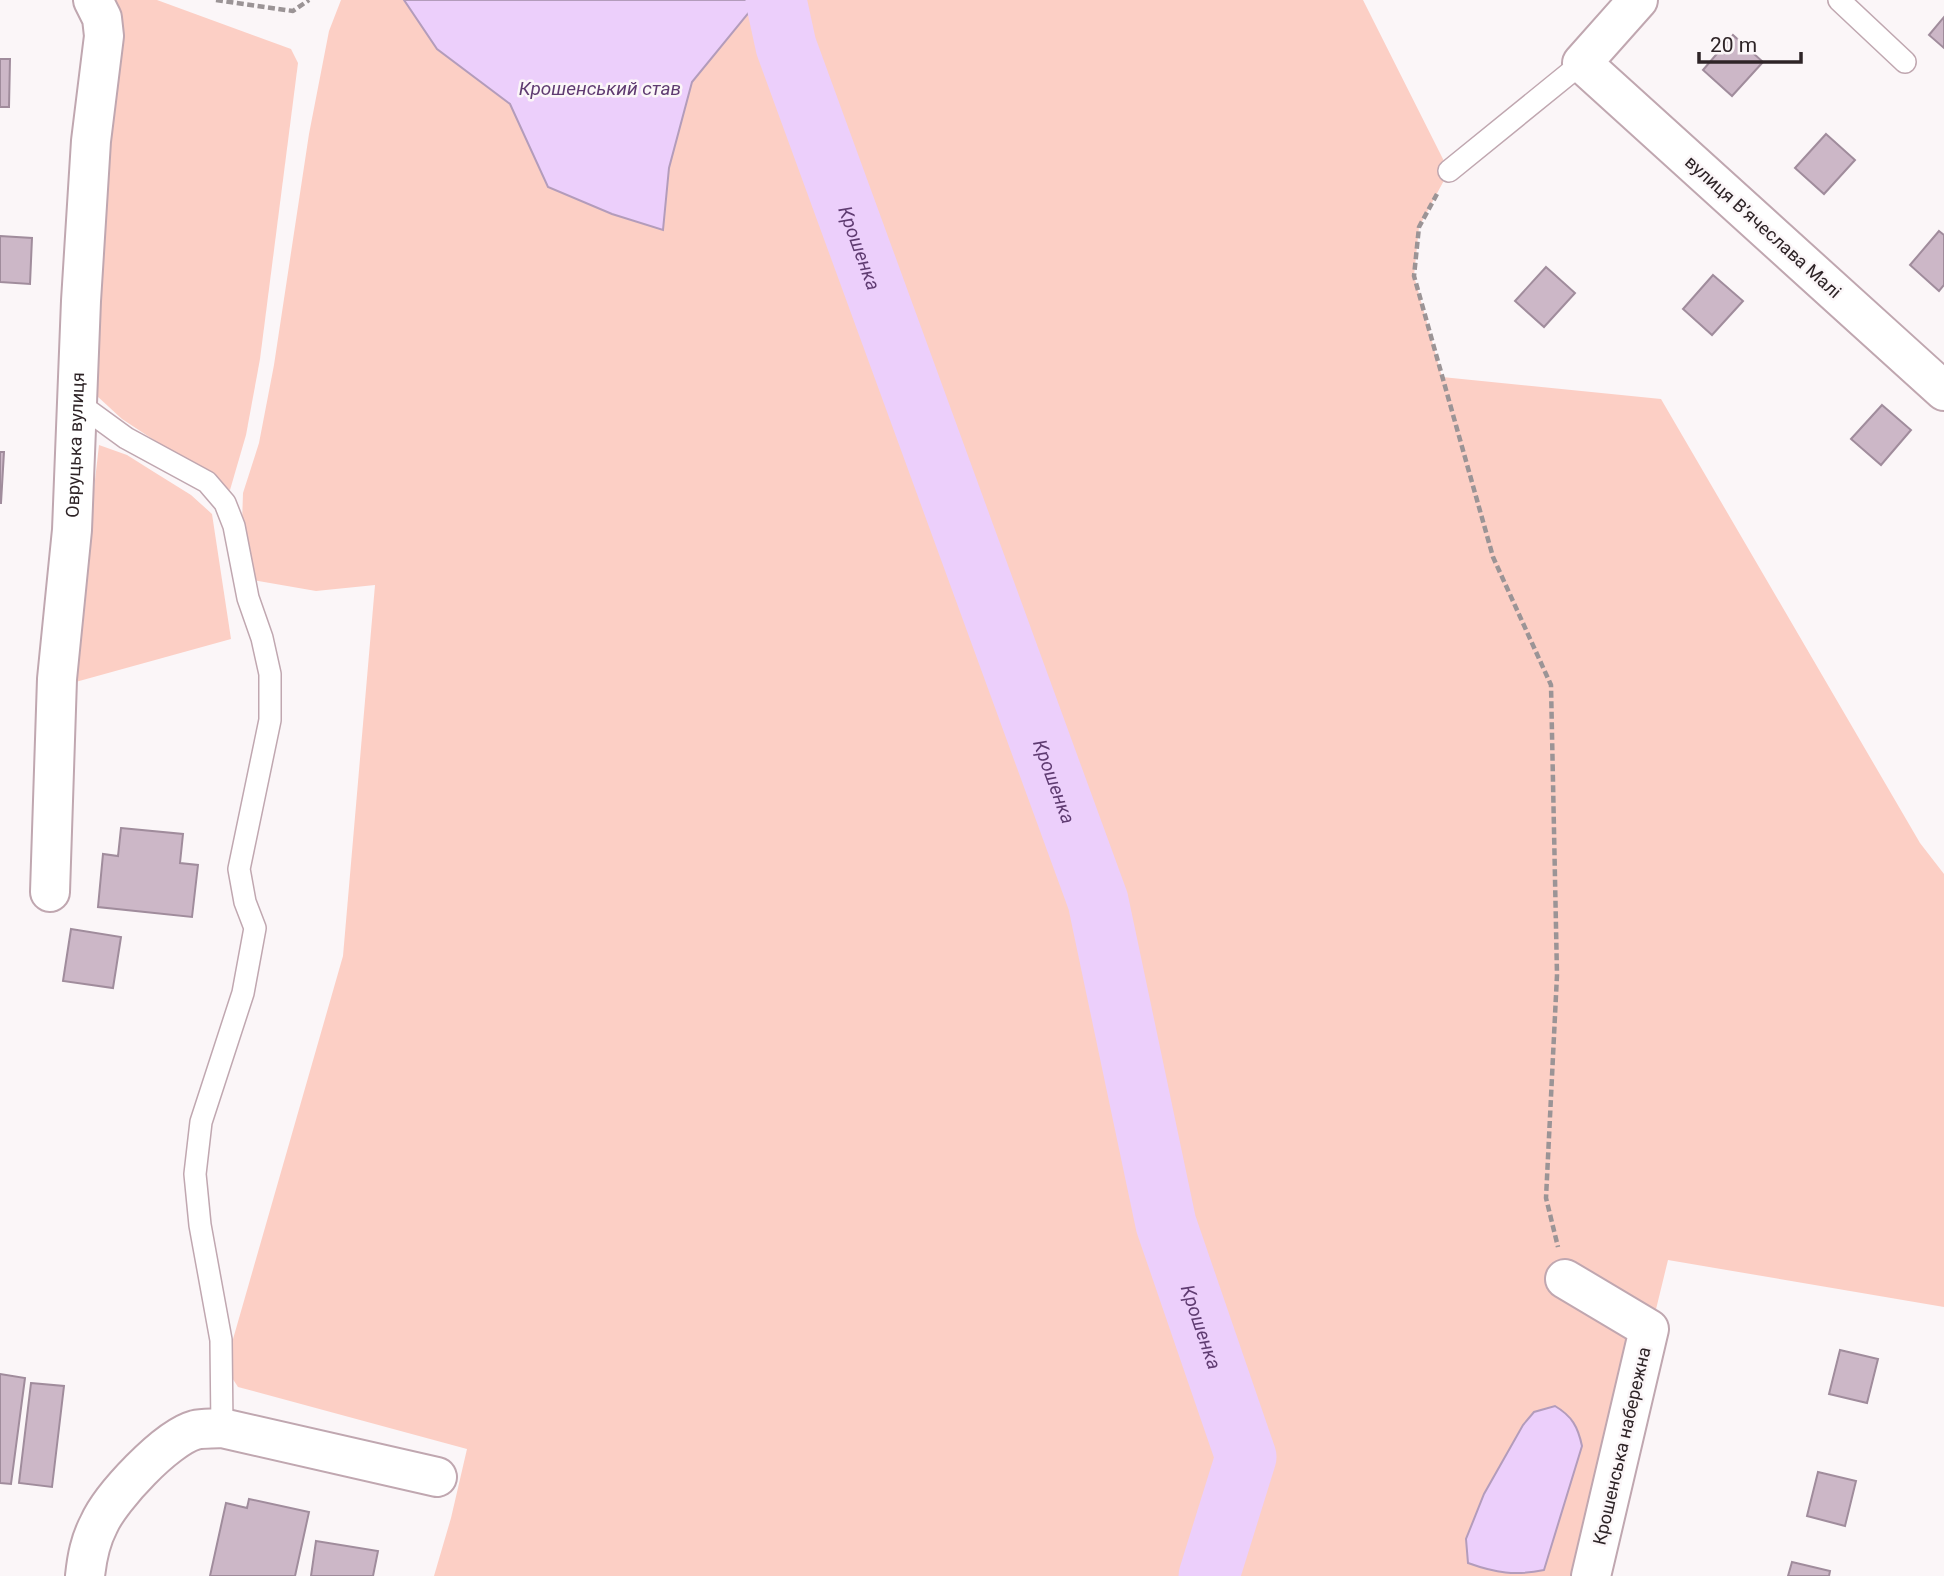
<svg xmlns="http://www.w3.org/2000/svg" width="1944" height="1576" font-family="Roboto,sans-serif">
<style>
.green{fill:#fccfc5}
.water{fill:#eccffb;stroke:#b39cbb;stroke-width:2}
.lines{fill:none;stroke-linecap:round;stroke-linejoin:round}
.river{stroke:#eccffb;stroke-width:61}
.building{fill:#ccb7c7;stroke:#a08c9c;stroke-width:2}
.lane-casing{stroke:#c0a7b0;stroke-width:24}
.street-casing{stroke:#c0a7b0;stroke-width:42}
.path{stroke:#9b9496;stroke-width:4.5;stroke-dasharray:7 3.5;stroke-linecap:butt}
.lane{stroke:#fff;stroke-width:21}
.street{stroke:#fff;stroke-width:38}
.labels{text-anchor:middle;stroke-width:5;stroke-linejoin:round;paint-order:stroke}
.street-label{font-size:18px;fill:#2e2427;stroke:#fbf6f8}
.water-label{font-size:19px;font-style:italic;fill:#5f3b71;stroke:#fbf6f8}
</style>
<rect width="100%" height="100%" fill="#fbf6f8"/>
<!-- green -->
<g class="green">
<path d="M110,0H157L291,49L298,63L260,359L246,435L230,490L122,419L97,396L89,377Z"/>
<path d="M341,0H404L437,49L510,104L548,187L612,214L663,230L669,168L692,82L759,0H1363L1449,171L1419,227L1414,276L1442,377L1661,399L1920,843L1944,874V1307L1668,1260L1591,1576H434L451,1518L467,1449L238,1387L225,1367L343,956L375,585L316,591L253,580L242,524L243,493L259,443L274,365L309,134L329,31Z"/>
<path d="M99,445L127,455L154,472L191,495L212,514L231,639L72,683Z"/>
</g>
<!-- water -->
<g class="water">
<path d="M404,0H759L692,82L669,168L663,230L612,214L548,187L510,104L437,49Z"/>
<path d="M1555,1406C1572,1416 1578,1427 1582,1446L1544,1570C1515,1576 1496,1573 1468,1563L1466,1539L1484,1494L1523,1425L1534,1412Z"/>
</g>
<g class="lines">
<!-- river -->
<path class="river" id="s1" d="M776,0L786,46L1098,901L1166,1224L1246,1457L1209,1576"/>
</g>
<!-- building -->
<g class="building">
<path d="M1944,17V48L1929,35Z"/>
<path d="M1733,35L1763,62L1732,96L1703,70Z"/>
<path d="M0,59H10L9,107H0Z"/>
<path d="M1826,134L1855,160L1824,194L1795,168Z"/>
<path d="M1939,231L1944,235V285L1939,291L1910,265Z"/>
<path d="M0,236L32,238L30,284L0,282Z"/>
<path d="M1546,267L1575,293L1544,327L1515,301Z"/>
<path d="M1713,275L1743,301L1712,335L1683,309Z"/>
<path d="M1882,405L1911,430L1881,465L1851,439Z"/>
<path d="M0,452H4L1,503H0Z"/>
<path d="M121,828L183,834L180,863L198,865L192,917L98,907L103,854L118,856Z"/>
<path d="M71,929L121,937L113,988L63,981Z"/>
<path d="M1840,1350L1878,1359L1867,1403L1829,1394Z"/>
<path d="M0,1374L25,1378L11,1484L0,1483Z"/>
<path d="M31,1383L64,1386L52,1487L19,1483Z"/>
<path d="M1818,1472L1856,1481L1845,1526L1807,1516Z"/>
<path d="M249,1499L309,1512L295,1576H210L226,1503L247,1508Z"/>
<path d="M316,1541L378,1551L373,1576H311Z"/>
<path d="M1792,1562L1830,1571L1829,1576H1788Z"/>
</g>
<g class="lines">
<!-- lane casing -->
<g class="lane-casing">
<g id="lane">
<path d="M1839,0L1905,62"/>
<path d="M1449,171L1582,63"/>
<path d="M78,403L126,438L207,482L225,503L234,526L248,598L262,638L270,674V720L239,869L245,902L255,928L243,993L201,1122L195,1174L200,1225L221,1340L222,1428"/>
</g>
</g>
<!-- street casing -->
<g class="street-casing">
<g id="street">
<path d="M1638,0L1582,63L1944,391"/>
<path id="s2" d="M50,892L57,679L72,530L81,301L91,141L104,36L102,18L93,0"/>
<path d="M1565,1279L1649,1329L1591,1576"/>
<path d="M85,1576C87,1557 90,1541 99,1524C111,1497 166,1438 195,1430C203,1428 214,1429 222,1428L437,1477"/>
</g>
</g>
<!-- path -->
<g class="path">
<path d="M216,0L293,11L309,0"/>
<path d="M1437,194L1419,227L1414,276L1493,557L1551,685L1557,975L1546,1198L1558,1247"/>
</g>
<!-- lane -->
<use href="#lane" class="lane"/>
<!-- street -->
<use href="#street" class="street"/>
</g>
<g class="labels">
<!-- street labels -->
<g class="street-label">
<text transform="translate(1763 227) rotate(42)" y="6">вулиця Вʼячеслава Малі</text>
<text dy="6" stroke="none"><textPath href="#s2" startOffset="448">Овруцька вулиця</textPath></text>
<text transform="translate(1622 1446) rotate(-77)" y="6">Крошенська набережна</text>
</g>
<!-- water labels -->
<g class="water-label">
<text x="600" y="95">Крошенський став</text>
<text dy="7" stroke="none"><textPath href="#s1" startOffset="262">Крошенка</textPath></text>
<text dy="7" stroke="none"><textPath href="#s1" startOffset="830">Крошенка</textPath></text>
<text dy="7" stroke="none"><textPath href="#s1" startOffset="1396">Крошенка</textPath></text>
</g>
</g>
<!-- scale -->
<path d="M1699 52v10h102v-10" fill="none" stroke="#2e2427" stroke-width="3.5"/>
<text x="1710" y="52" font-size="21" fill="#2e2427" stroke="#fbf6f8" stroke-width="5" paint-order="stroke">20 m</text>
</svg>
